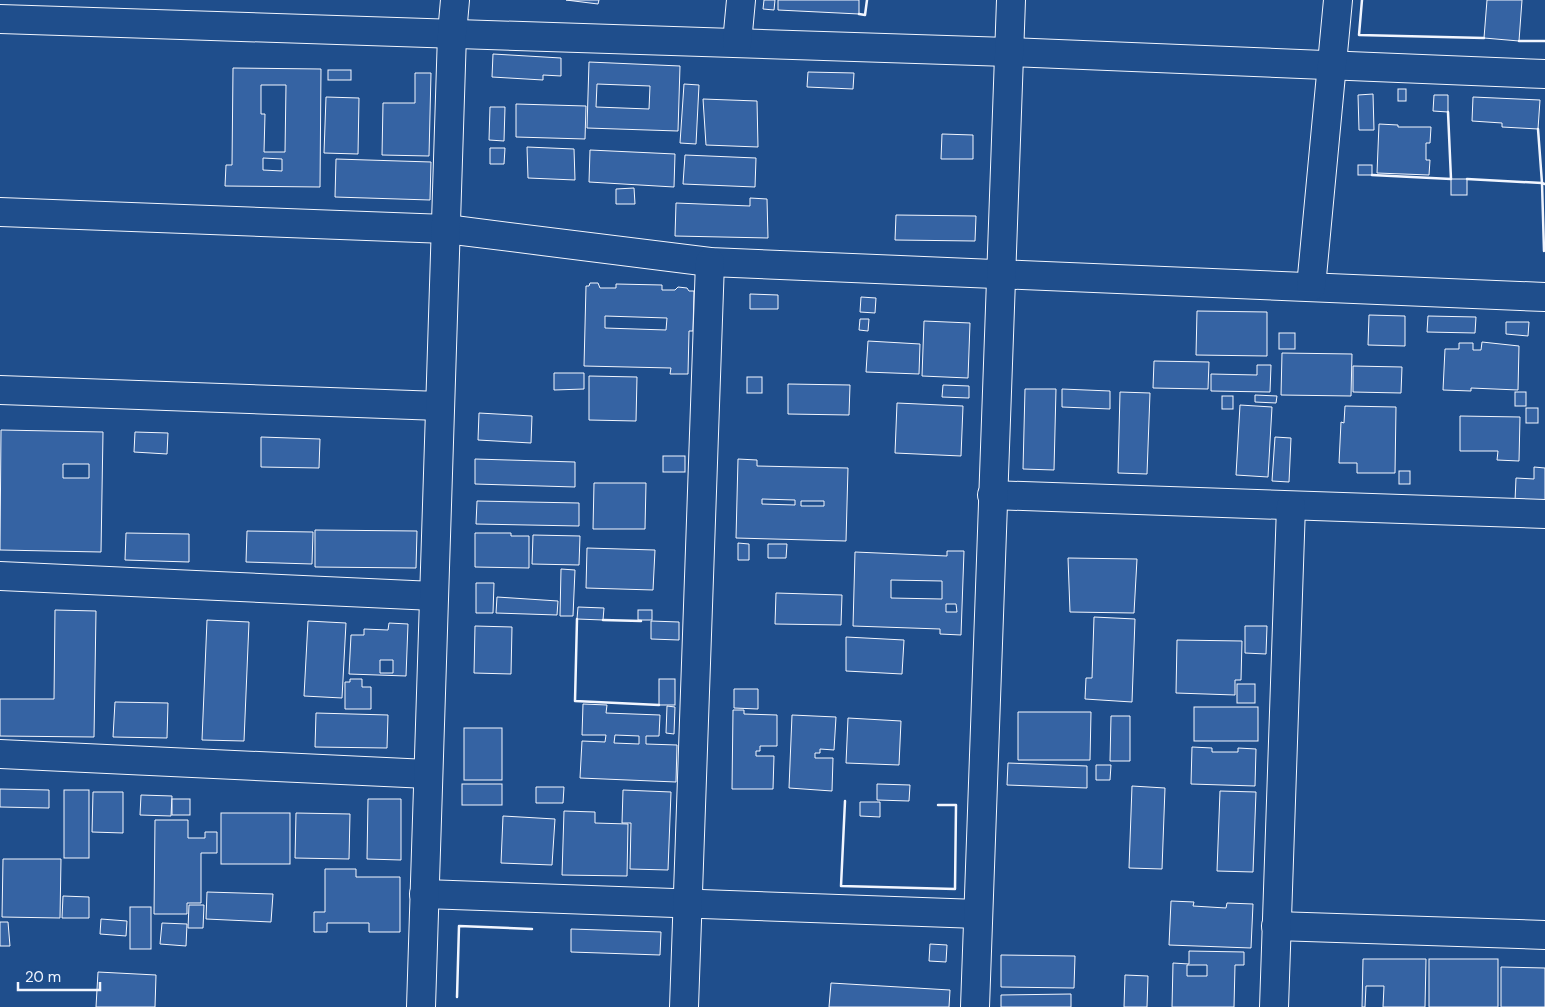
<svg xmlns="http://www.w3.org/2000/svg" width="1545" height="1007" font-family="'DM Sans',sans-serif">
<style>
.building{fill:#3563a3;stroke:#f2f6ff;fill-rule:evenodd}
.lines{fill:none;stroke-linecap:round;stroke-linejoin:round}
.minor-casing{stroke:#f2f6ff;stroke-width:30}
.minor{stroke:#1f4e8c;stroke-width:28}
.wall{stroke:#f2f6ff;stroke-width:2.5}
</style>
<rect width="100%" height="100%" fill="#1f4e8c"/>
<!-- building -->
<g class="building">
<path d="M566,0H599L598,4Z"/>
<path d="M764,0H775L774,10L763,9Z"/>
<path d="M778,0H859V14L778,10Z"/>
<path d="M1487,0H1522L1519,41L1484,38Z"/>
<path d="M493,54L561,58V76L543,75V80L492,77Z"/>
<path d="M589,62L680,66L678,131L587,128ZM597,84L650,86L649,109L596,107Z"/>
<path d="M233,68L321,69L320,187L225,186L226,165H232ZM261,85H286L285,152H264L265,114H261ZM263,158L282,159V171L263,170Z"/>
<rect x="328" y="70" width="23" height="10"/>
<path d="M808,72L854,73L853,89L807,87Z"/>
<path d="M415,73H431L429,156L382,155L383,103H415Z"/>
<path d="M684,84L699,85L696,144L680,143Z"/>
<rect x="1398" y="89" width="8" height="12"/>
<path d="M1373,94L1374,130H1359L1358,95Z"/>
<path d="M1434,95H1448V112L1433,111Z"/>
<path d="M326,97L359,98L358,154L324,153Z"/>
<path d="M1473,97L1540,100L1538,129L1502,127V123L1472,121Z"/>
<path d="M703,99L757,101L758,147L706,145Z"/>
<path d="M516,104L586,106L585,139L516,137Z"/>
<path d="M490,107H505L504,141L489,140Z"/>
<path d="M1379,124L1398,125V127H1431L1430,143H1426V160H1430L1429,175L1377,173Z"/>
<path d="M942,134L973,135V159H941Z"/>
<path d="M527,147L574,149L575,180L528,178Z"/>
<path d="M490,148H505L504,164H490Z"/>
<path d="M590,150L675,154L674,187L589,182Z"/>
<path d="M685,155L756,158L755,187L683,184Z"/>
<path d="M336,159L431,162L430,200L335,197Z"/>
<rect x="1358" y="165" width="14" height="10"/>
<rect x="1451" y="179" width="16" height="16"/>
<path d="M634,188L635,204H616V189Z"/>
<path d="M750,198L767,199L768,238L675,236L676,203L750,206Z"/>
<path d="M896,215L976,216L975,241L895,240Z"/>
<path d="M590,283H598L600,288H616V284L662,285V290H675L678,287L687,288L689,291H694L693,331H689L688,374H670L671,368L584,366L586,286H589ZM605,316L667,318L666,330L605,328Z"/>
<path d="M750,294L778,295V309H750Z"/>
<path d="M861,297L876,298L875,313L860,312Z"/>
<path d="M1197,311L1267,312V356L1196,355Z"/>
<path d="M1369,315L1405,316V346L1368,345Z"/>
<path d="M1428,316L1476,317L1475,333L1427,332Z"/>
<path d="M860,319H869L868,331L859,330Z"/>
<path d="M924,321L970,323L968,378L922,376Z"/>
<path d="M1506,322H1529L1528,336L1506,334Z"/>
<rect x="1279" y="333" width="16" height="16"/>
<path d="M868,341L920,344L919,374L866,372Z"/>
<path d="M1482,342L1519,346L1518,390L1471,388V391L1443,390L1445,349H1459V343H1473V350H1481Z"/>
<path d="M1282,353L1352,354L1351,396L1281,395Z"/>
<path d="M1154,361L1209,362L1208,389L1153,388Z"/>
<path d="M1257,365H1271L1270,392L1211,391V374L1257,375Z"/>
<path d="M1353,366L1402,367L1401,393L1353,392Z"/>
<path d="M554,373H584V389L554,390Z"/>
<path d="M589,376L637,377L636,421L589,420Z"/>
<rect x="747" y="377" width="15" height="16"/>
<path d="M788,384L850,385L849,415L788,414Z"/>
<path d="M943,385L969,386V398L942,397Z"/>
<path d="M1025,389H1056L1054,470L1023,469Z"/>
<path d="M1062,389L1110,391V409L1062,407Z"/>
<path d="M1120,392L1150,393L1147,474L1118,473Z"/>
<rect x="1515" y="392" width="11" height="14"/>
<path d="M1255,395L1277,396L1276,403L1255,402Z"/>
<rect x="1222" y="396" width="11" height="13"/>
<path d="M897,403L963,406L961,456L895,453Z"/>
<path d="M1240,405L1272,407L1268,477L1236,475Z"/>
<path d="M1345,406L1396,407L1395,473H1357V463H1339L1341,422L1344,423Z"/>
<rect x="1526" y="408" width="12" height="15"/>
<path d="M479,413L532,416L531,443L478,440Z"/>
<path d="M1460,416L1520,417L1519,461L1497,460L1498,451H1460Z"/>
<path d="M1,430L103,432L101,552L0,550ZM63,464H89V478H63Z"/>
<path d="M135,432L168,433L167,454L134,452Z"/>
<path d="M261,437L320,439L319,468L261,467Z"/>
<path d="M1275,437L1291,438L1289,482L1272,481Z"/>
<rect x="663" y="456" width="22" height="16"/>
<path d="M475,459L575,462V487L475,484Z"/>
<path d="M738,459L757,460V466L848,468L846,541L736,538ZM762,499L795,500V505L762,504ZM801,501H824V506H801Z"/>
<path d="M1534,467L1545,468V502L1515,501L1516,478L1534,479Z"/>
<rect x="1399" y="471" width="11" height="13"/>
<path d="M594,483H646L645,529H593Z"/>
<path d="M477,501L579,503V526L476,524Z"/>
<path d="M315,530L417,531L416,568L315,567Z"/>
<path d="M247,531L313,532L312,564L246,562Z"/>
<path d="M126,533L189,534V562L125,560Z"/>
<path d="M475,533H511V536H529V568L475,567Z"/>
<path d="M533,535L580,536L579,565L532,564Z"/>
<path d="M738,543L749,544V560H738Z"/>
<path d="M768,544H787L786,558H768Z"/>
<path d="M587,548L655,550L653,590L586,588Z"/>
<path d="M947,551H964L961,635L940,634V629L853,626L855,552L947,556ZM891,580L942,581V599L891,598ZM946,604H956L957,612H946Z"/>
<path d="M1068,558L1137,559L1134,613L1070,612Z"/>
<path d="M561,569L575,570L573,616H560Z"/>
<path d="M476,583H494L493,613H476Z"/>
<path d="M776,593L842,595L841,625L775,624Z"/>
<path d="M497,597L558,601L557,615L496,613Z"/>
<path d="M578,607L604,608L603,620L577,619Z"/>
<path d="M55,610L96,611L94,737L0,736V699H54Z"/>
<rect x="638" y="610" width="14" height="10"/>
<path d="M1094,617L1135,619L1132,702L1085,699L1086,678H1092Z"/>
<path d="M207,620L249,622L244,741L202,740Z"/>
<path d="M308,621L346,623L342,698L304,696Z"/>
<path d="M651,621L679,622V640L651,639Z"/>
<path d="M389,623L408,624L406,676L349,674L351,635H364V629L388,630ZM380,660H393V673H380Z"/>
<path d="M475,626L512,627L511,674L474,673Z"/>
<path d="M1245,626H1267L1266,654L1245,653Z"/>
<path d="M846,637L904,640L902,674L846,671Z"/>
<path d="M1177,640L1242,641L1241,680H1235V695L1176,693Z"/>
<path d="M350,679H362V687H371V709H345V682H350Z"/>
<rect x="659" y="679" width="16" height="26"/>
<rect x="1237" y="684" width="18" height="19"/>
<path d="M734,689H758V709L734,708Z"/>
<path d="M115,702L168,703L167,738L113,737Z"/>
<path d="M583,704L607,705L606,713L660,715L659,736H646V744L677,745L676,782L580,778L582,741L605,742L606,735H582ZM615,735L639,736V744L614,743Z"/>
<path d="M667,706L675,707L674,734L666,733Z"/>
<rect x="1194" y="707" width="64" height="34"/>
<path d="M733,710H744V714L777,715V746H760V751H756V756H774L773,789H732Z"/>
<path d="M1018,712H1091L1090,760H1018Z"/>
<path d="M316,713L388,715L387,748L315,747Z"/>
<path d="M792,715L836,717L834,750L820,749V753H815V758H833L832,791L789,788Z"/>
<path d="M1111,716H1130V761H1110Z"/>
<path d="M848,718L901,721L899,765L846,763Z"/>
<rect x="464" y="728" width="38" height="52"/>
<path d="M1192,747L1212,748V752H1238V748L1256,749L1255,786L1191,784Z"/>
<path d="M1008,763L1087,766V788L1007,785Z"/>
<path d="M1096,765H1111L1110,780H1096Z"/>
<rect x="462" y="784" width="40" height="21"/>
<path d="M877,784L910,785L909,801L877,800Z"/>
<path d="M1132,786L1165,788L1162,869L1129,868Z"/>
<path d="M536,787H564L563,803H536Z"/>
<path d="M0,789L49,790V808L0,807Z"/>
<rect x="64" y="790" width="25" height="68"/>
<path d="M623,790L671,792L668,870L630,869L631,823H622Z"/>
<path d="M1220,791L1256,792L1253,872L1217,871Z"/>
<path d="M93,792H123V833L92,832Z"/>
<path d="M141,795L172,796L171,816L140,815Z"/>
<rect x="172" y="799" width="18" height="16"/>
<path d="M368,799H401V860L367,859Z"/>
<path d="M860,802H880V817L860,816Z"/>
<path d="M564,811L595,812V823L628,824L627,876L562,875Z"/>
<rect x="221" y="813" width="69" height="51"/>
<path d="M296,813L350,814L349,859L295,858Z"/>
<path d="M503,816L555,819L552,865L501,863Z"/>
<path d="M155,820H188V838H205V832H217V853H201V903H187V914H154Z"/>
<path d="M3,859H61L60,918L2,917Z"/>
<path d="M325,869H356V877H400V932H369V923H327V932H314V912H325Z"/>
<path d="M207,892L273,894L271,922L206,919Z"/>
<path d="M63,896L89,897V918H62Z"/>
<path d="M1171,901L1194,902L1193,906L1226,908L1227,903L1253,904L1251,948L1169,945Z"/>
<path d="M189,905H204L203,928H188Z"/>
<rect x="130" y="907" width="21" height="42"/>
<path d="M101,919L127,921L126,936L100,934Z"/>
<path d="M0,922H8L10,946H0Z"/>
<path d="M162,923L187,924L186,946L160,944Z"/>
<path d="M571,929L661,932L660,955L571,952Z"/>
<path d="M930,944L947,945L946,962L929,961Z"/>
<path d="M1189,951L1244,952V965H1235L1234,1007H1172L1173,963L1189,964ZM1187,965H1207V976H1187Z"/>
<path d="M1001,955L1075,956L1074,988L1001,987Z"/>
<path d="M1363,959H1426L1425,1007H1383L1384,986H1366L1365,1007H1362Z"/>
<rect x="1429" y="959" width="69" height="48"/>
<path d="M1501,967L1545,968V1007H1501Z"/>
<path d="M98,972L156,975L155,1007H96Z"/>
<path d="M1125,975L1148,976L1147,1007H1124Z"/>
<path d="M831,983L950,990L949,1007H829Z"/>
<path d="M1071,994V1007H1001V995Z"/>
</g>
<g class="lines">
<!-- minor casing -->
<g class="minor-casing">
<g id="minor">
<path d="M0,19L1008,52L1545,74"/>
<path d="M737,43L741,0"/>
<path d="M0,212L446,229L710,262L1545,297"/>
<path d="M1311,287L1338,0"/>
<path d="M0,390L440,406"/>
<path d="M992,495L1545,514"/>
<path d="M0,576L434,596"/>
<path d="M0,754L428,774"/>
<path d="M424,894L978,914"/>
<path d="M1276,926L1545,935"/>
<path d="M421,1007L452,34L455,0"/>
<path d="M684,1007L710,262"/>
<path d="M975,1007L1011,0"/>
<path d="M1274,1007L1291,506"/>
</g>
</g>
<!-- minor -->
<use href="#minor" class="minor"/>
<!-- wall -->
<g class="wall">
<path d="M1362,0L1359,35L1484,38"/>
<path d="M859,14L865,15L867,0"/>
<path d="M1519,41H1545"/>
<path d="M1372,175L1451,179L1448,112"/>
<path d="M1467,179L1542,183L1538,129"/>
<path d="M1544,251L1542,183L1545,184"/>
<path d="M577,619L575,701L659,705"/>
<path d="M603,620L641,621"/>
<path d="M845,801L841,886L955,889L956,805H938"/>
<path d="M457,997L459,926L532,929"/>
</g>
</g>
<!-- scale -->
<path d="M18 982v8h82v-8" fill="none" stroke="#f2f6ff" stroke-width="2.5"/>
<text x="25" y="982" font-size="15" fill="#f2f6ff" stroke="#1f4e8c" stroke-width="4" paint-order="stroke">20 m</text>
</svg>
